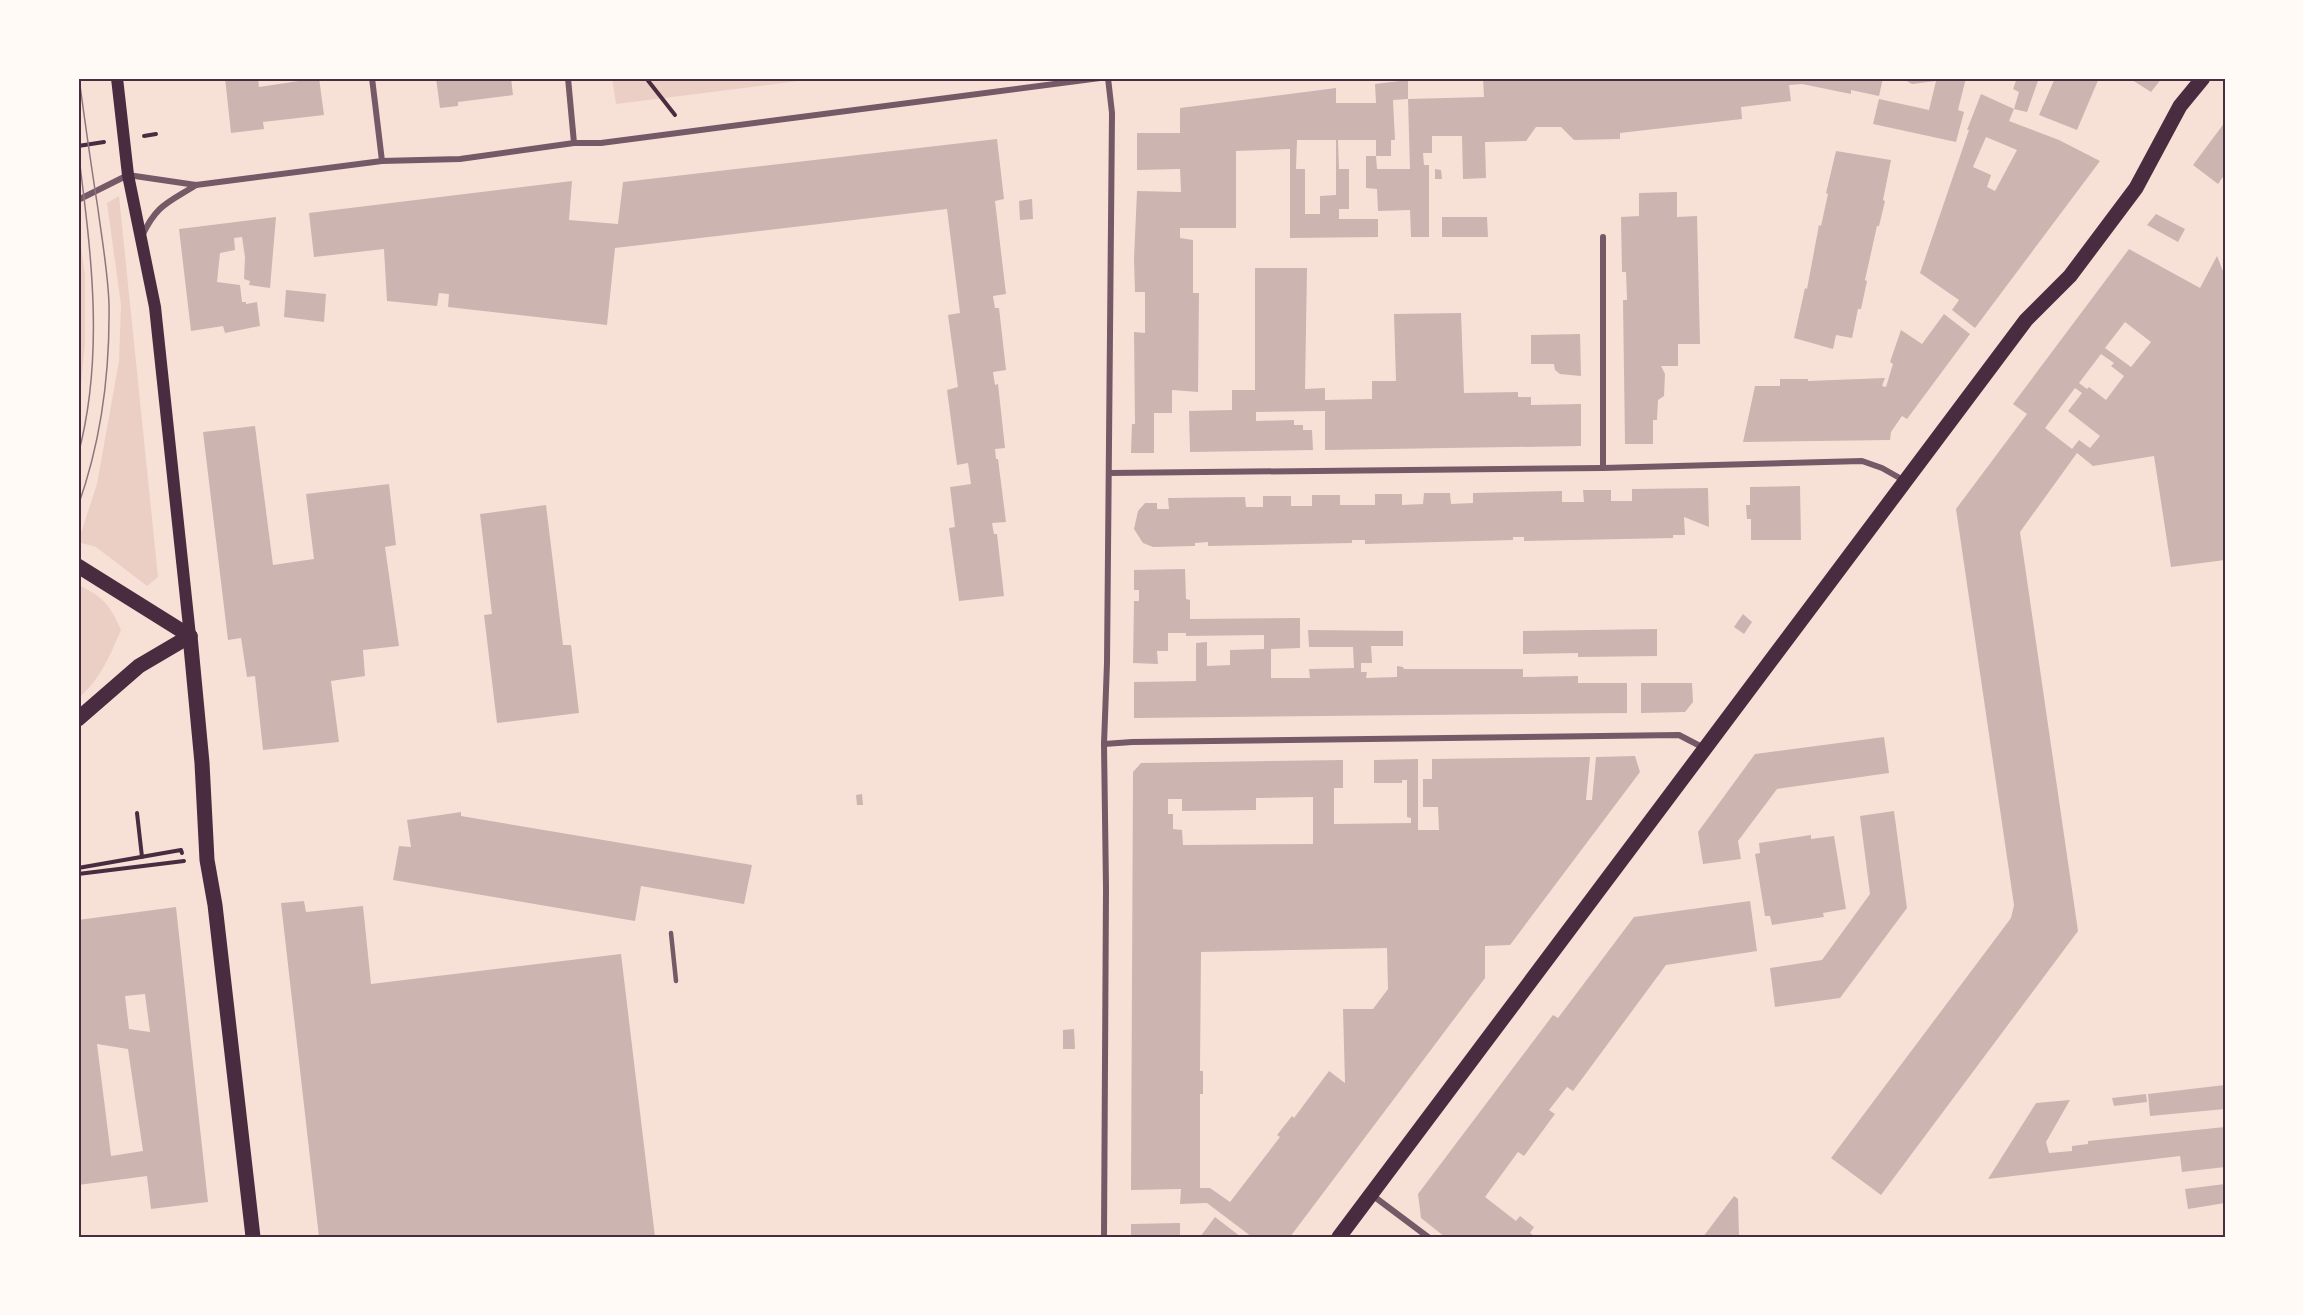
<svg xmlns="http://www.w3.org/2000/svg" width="2303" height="1315" font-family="Figtree,sans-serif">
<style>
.green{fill:#ebcfc5}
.building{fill:#ccb4b1;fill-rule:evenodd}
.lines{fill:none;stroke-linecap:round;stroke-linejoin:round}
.path{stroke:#4a2c40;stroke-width:4}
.service{stroke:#755966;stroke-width:4.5}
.minor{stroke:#755966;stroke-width:6}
.secondary{stroke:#4a2c40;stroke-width:12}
.primary{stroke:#4a2c40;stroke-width:15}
.tram{stroke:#8f747c;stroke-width:1.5}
.neatline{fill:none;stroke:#4a2c40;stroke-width:2}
</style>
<rect width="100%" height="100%" fill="#f7e1d7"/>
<!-- green -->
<g class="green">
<path d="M612,78H823L616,104Z"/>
<path d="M119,196L158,577L147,586L96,547L78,542L97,484L119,361L121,305L107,203Z"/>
<path d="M78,225L85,275V343L78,419Z"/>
<path d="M78,585C104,597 110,605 121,630C110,655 100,681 78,698Z"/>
</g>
<!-- building -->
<g class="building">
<path d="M225,78H258L259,87L319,78L324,115L263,122L264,129L231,133Z"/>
<path d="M436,78H511L513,95L458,102V106L440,108Z"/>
<path d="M1483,78H1883L1879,96L1851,90V94L1802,84L1789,85L1791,101L1741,107L1742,119L1620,133V139L1574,140L1561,127H1536L1526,141L1485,142L1486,178L1463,179L1462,136H1432V153H1423L1424,165H1429V237H1411L1410,210L1378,211L1377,189L1366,188V156H1376L1377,169H1410L1408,99L1484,97Z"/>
<path d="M1901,78H1966L1958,110L1964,112L1956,142L1873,124L1879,99L1929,110L1936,81L1912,84Z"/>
<path d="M2017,78H2039L2027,112L2014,109L2019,92L2013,89Z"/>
<path d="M2055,78H2099L2077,130L2039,115Z"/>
<path d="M2129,78H2162L2151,92Z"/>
<path d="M1408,80V99L1393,100L1395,140H1391V156H1376V140H1338L1339,169H1349V209H1339V219H1378V237L1290,238V149L1236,151V228H1180V238L1193,240V293H1199L1198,392L1172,390V413H1154V453H1131L1132,424H1135L1134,332L1145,333V292H1135L1134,259L1137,191L1181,192L1180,169L1137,170V133H1180V108L1336,88V103H1376L1375,84ZM1297,140H1336V195L1320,196V214H1305V169H1296Z"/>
<path d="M1981,94L2014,109L2009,121L2059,140L2100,161L1975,328L1952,310L1959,300L1920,273L1969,130H1967ZM1986,137L2017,150L1995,191L1987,187L1991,175L1973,167Z"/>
<path d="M2225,122V174L2218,184L2193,165Z"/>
<path d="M997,139L1004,199L995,201L1006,294L993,296L995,308H999L1006,370L993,372L995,385L998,384L1005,448L995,449L996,459H998L1006,522L992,523L994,534H997L1004,596L959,601L949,528L955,527L950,487L971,484L968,463L957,465L947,390L958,387L948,315L960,313L947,209L615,248L607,325L448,307L449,294L439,293L437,306L387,301L384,249L314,257L309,213L572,181L569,220L618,224L623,182Z"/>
<path d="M1836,151L1891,160L1883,200L1885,201L1879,226H1877L1865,280L1867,281L1861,309H1858L1852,338L1836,335L1833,349L1794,338L1805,288L1807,289L1819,225L1821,226L1828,194L1826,193Z"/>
<path d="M1435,169L1441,170L1442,179H1435Z"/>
<path d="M1677,192V217L1697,216L1700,344H1678V366H1661L1665,374L1664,396L1658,400L1657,420H1653V444H1625L1623,300H1627L1626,272H1622L1621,217L1639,216V193Z"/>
<path d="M1032,199L1033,219L1020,220L1019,201Z"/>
<path d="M2156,214L2185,229L2178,242L2147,225Z"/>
<path d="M276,217L270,288L249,285L250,281L244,279L245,257L242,237L234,238L235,250L220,253L217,282L240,285L242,302H246V304L257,302L260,326L225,333L223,326L191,331L179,229Z"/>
<path d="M1442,217H1487L1488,237H1442Z"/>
<path d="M2129,249L2200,288L2217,256L2225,276V560L2171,567L2154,456L2093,466L2077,453L2020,532L2078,931L1881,1195L1831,1158L2011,918L2014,905L1956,509L2027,414L2013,404ZM2125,322L2151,342L2131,367L2105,348ZM2101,354L2114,363L2111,366L2124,376L2106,400L2089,387L2087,389L2079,383ZM2075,388L2082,393L2068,411L2100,436L2090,448L2079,440L2072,449L2045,428Z"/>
<path d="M1255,268H1307L1305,389L1325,388V400L1372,399V381H1396L1394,314L1461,313L1464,393L1518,392V397H1531V405L1581,404V446L1325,450V411L1256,412V421L1294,420V425H1303V430H1312L1313,450L1190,452L1189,411L1232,410V390H1255Z"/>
<path d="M286,290L326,294L324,322L284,317Z"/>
<path d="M1944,314L1970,334L1907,419L1902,416L1891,432L1890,440L1743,442L1755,386H1780V379H1808V381L1885,378L1882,386L1886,387L1893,364L1890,362L1901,330L1922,344Z"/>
<path d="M1580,334L1581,376L1560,374L1555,370L1554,364H1531V335Z"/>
<path d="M255,426L273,565L314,559L306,494L389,484L396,545L385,547L399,646L363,650L365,676L331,681L339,742L263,750L255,676L247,677L241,638L228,640L203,432Z"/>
<path d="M1800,486L1801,540H1751V519H1747L1746,505H1750V487Z"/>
<path d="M1708,488L1709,527L1684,517L1685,535H1673V538L1524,541V537H1513V540L1365,544V540H1352V543L1208,546V542L1195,543V546L1153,547L1143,543L1134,529L1138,511L1145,503H1157V509H1169L1168,498L1245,497L1246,507H1263V496H1291V506H1312V495H1340V505H1375V494H1402V505L1423,504L1424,493H1450L1451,504L1473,503V493L1562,491V502H1584L1583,490H1611V501H1632V489Z"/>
<path d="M546,505L563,645H571L579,713L497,723L484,615L492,614L480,514Z"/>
<path d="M1185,569L1186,599L1190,600V619L1300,618V648L1271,649V678H1310L1309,669L1354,668L1353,647H1309L1308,630L1403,631V646H1371L1372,663H1361V672H1367L1366,678L1397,677V666L1403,667L1404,669H1523V677L1578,676V683H1627V713L1134,718V682L1196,681V643L1207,642V666L1230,665V650L1264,649V635L1186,636V633H1168V651H1157L1158,664L1133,663L1134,601H1139V590H1134V570Z"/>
<path d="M1743,614L1752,622L1744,634L1734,627Z"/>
<path d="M1657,629V656L1578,657V653L1523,654V631Z"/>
<path d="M1641,683H1692L1693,702L1685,712L1641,713Z"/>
<path d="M1884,737L1889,773L1777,789L1738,841L1741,859L1703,864L1698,832L1755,754Z"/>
<path d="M1635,756L1640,772L1510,945L1485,946V978L1290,1237H1252L1207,1203L1180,1204L1181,1189L1131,1190L1133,772L1141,763L1343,760V788H1334V824L1411,823V818L1407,817V780H1402V783H1374V760L1418,759V830H1439L1438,807H1423V779H1432V759L1590,757L1586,800H1592L1596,757ZM1313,797V844L1183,845L1182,830L1173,829V814H1168V799H1182V811L1256,810V798ZM1387,948L1388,989L1373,1009H1343L1345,1083L1329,1071L1294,1118L1292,1116L1277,1135L1280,1137L1230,1202L1210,1188H1200V1094H1203V1071H1200L1201,952Z"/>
<path d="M862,794L863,805H857L856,795Z"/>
<path d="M1894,811L1907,908L1840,998L1775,1007L1770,968L1822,960L1870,894L1860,816Z"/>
<path d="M461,812V816L752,865L744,904L641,886L635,921L393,880L399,846L411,847L407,820Z"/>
<path d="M1811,835V839L1834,836L1846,909L1823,913L1824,917L1772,925L1770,916H1765L1755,854L1760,853L1759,843Z"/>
<path d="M304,901L306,912L363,906L371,984L621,954L655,1237H319L281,903Z"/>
<path d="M1750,901L1757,951L1666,965L1573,1091L1567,1087L1549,1110L1555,1114L1524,1156L1518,1152L1485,1197L1516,1221L1520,1216L1534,1227L1530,1233L1536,1237H1445L1421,1218L1418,1194L1553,1015L1558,1018L1634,917Z"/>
<path d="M176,907L208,1202L151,1209L147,1176L78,1185V920ZM145,994L150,1032L129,1029L125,996ZM97,1044L128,1049L143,1151L111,1156Z"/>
<path d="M1074,1029L1075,1049H1063V1030Z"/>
<path d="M2225,1085V1109L2150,1116L2148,1094Z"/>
<path d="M2146,1094L2147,1102L2114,1106L2112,1098Z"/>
<path d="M2070,1100L2046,1142L2049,1153L2072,1151V1146L2088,1144V1141L2225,1127V1167L2182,1172L2180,1156L1988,1179L2036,1103Z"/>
<path d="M2225,1184V1203L2188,1209L2185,1189Z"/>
<path d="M1734,1196L1738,1199L1739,1237H1703Z"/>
<path d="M1215,1217L1241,1237H1200Z"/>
<path d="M1180,1223V1237H1131V1224Z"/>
</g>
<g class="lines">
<!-- path -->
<g class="path">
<path d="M646,78L675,115"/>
<path d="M144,136L156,134"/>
<path d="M78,146L104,142"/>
<path d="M137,813L142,857"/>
<path d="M78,868L181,850L182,853"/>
<path d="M78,874L184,861"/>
</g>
<!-- service -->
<path class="service" d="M671,933L676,981"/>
<!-- minor -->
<g class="minor">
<path d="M372,78L382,161"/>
<path d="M568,78L574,143"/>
<path d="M78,200L128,175L196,185L382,161L460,159L574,143H601L1100,78"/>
<path d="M142,236C157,204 168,203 196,185"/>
<path d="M1603,237V468"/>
<path d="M1110,473L1603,468L1862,461L1882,468L1905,481"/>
<path d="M1104,744L1132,742L1679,735L1704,748"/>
<path d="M1372,1195L1428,1237"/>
<path d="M1104,1237L1106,888L1104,744L1107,663L1112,113L1108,78"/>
</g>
<!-- secondary -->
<path class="secondary" d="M117,78L128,175L155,307L190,636"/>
<!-- primary -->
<g class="primary">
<path d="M78,566L190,636"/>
<path d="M190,636L202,763L207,860L215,905L253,1237"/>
<path d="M78,719L139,666L190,636"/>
<path d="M1339,1237L2026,320L2070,276L2136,188L2180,106L2203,78"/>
</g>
<!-- tram -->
<g class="tram">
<path d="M78,150C91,251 105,355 78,455"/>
<path d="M78,506C101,442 110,373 109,304C108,273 102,240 98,209C91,165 85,122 79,78"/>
</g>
</g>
<!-- border -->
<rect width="2303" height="1315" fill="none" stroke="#fffaf5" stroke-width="159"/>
<rect x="80" y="80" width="2144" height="1156" class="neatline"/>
</svg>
